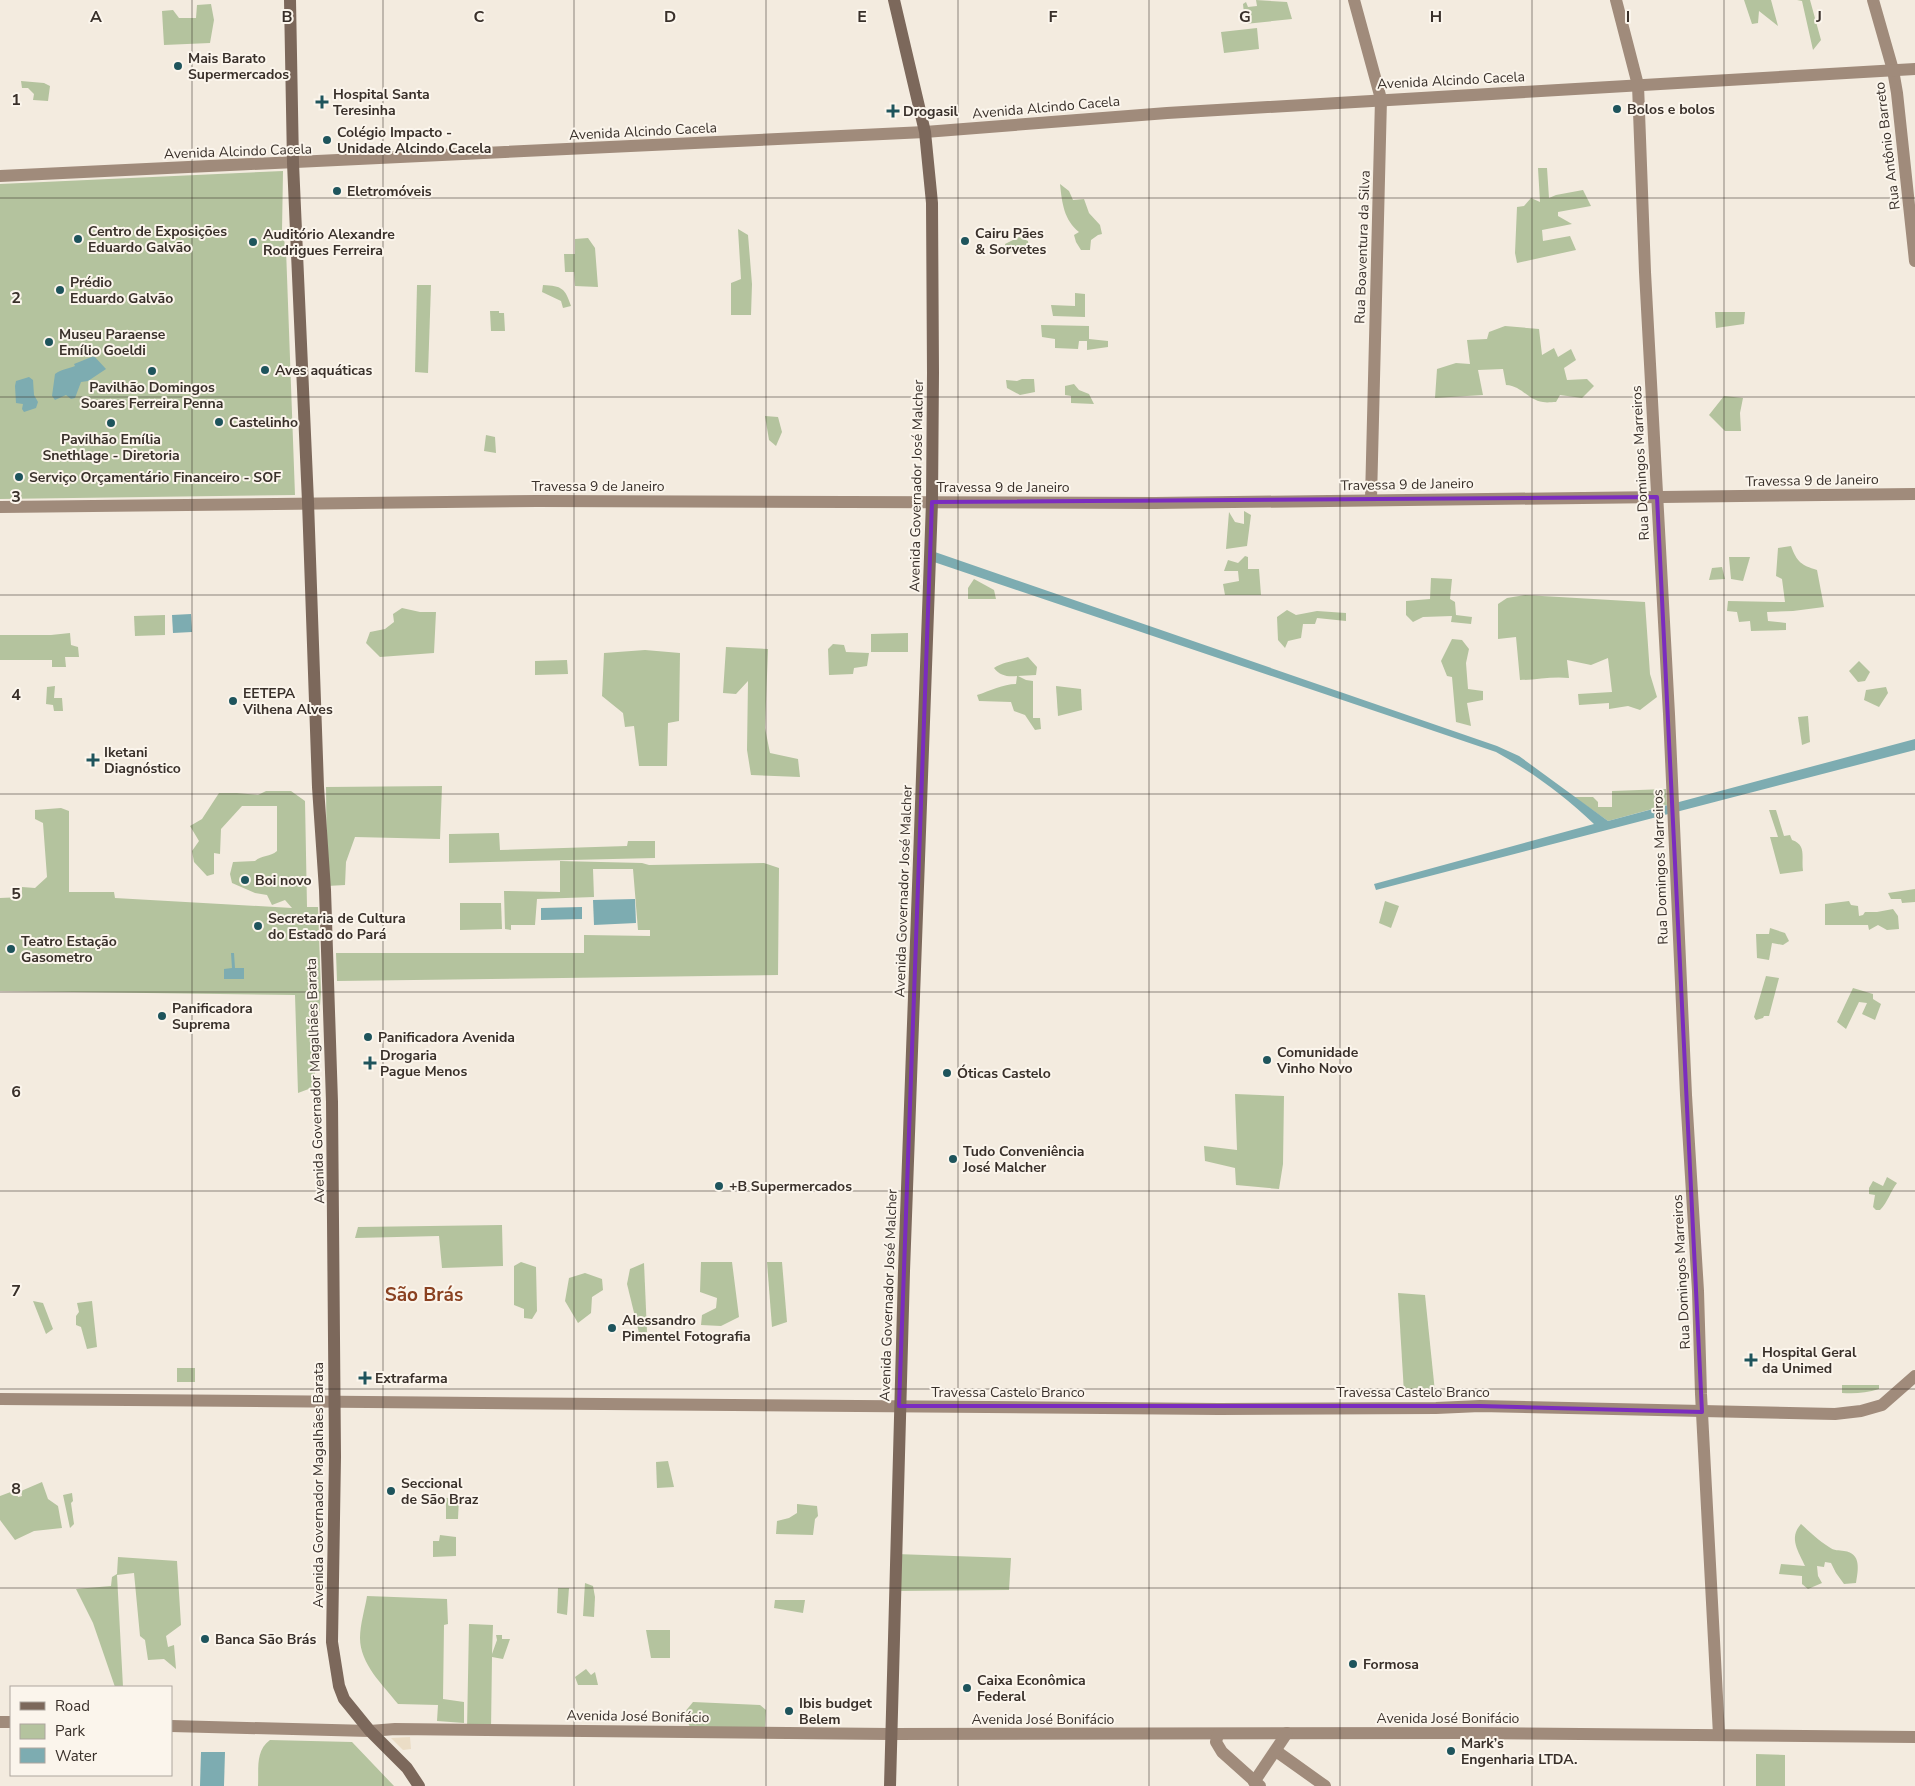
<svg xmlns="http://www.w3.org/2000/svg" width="1915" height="1786" font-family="'Nunito Sans',sans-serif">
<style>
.green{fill:#b4c39e}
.plaza{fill:#ebddc6}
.water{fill:#7dacb1}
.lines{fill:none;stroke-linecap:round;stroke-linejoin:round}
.secondary{stroke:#a08b7b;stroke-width:12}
.primary{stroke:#7c685b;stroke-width:12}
.marked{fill:none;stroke:#7b2cbf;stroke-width:4;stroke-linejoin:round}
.grid{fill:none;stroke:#39302a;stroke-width:1;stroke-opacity:0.55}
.poi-dot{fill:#1e545c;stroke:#fbf5ec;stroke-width:2}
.labels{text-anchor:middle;stroke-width:4;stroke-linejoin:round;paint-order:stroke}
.poi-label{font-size:14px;font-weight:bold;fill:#39302a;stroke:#fbf5ec;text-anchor:start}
.street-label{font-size:14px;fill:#39302a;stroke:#fbf5ec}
.district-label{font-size:19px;font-weight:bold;fill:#8a4121;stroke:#fbf5ec}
.grid-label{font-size:16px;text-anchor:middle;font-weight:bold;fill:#39302a;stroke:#fbf5ec;stroke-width:4;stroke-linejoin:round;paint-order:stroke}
</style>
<rect width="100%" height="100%" fill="#f3ebdf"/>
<!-- green -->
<g class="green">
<path d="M1256,0L1287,2L1292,19L1245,24L1243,4L1246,2L1248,7L1257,6Z"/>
<path d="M1744,0H1771L1778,26L1759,11L1758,23L1752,24Z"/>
<path d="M1797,0H1810L1821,40L1813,50L1802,1Z"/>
<path d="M211,4L214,20L210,43L164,45L162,11L173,10L179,18H196L197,5Z"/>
<path d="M1257,28L1259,49L1224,53L1221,32Z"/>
<path d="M21,81L44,83L50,86L48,101L33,100L34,94L28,88H22Z"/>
<path d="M1538,168H1547L1549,198L1556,195L1583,190L1591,206L1558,212V216L1572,224L1542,230L1543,241L1570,236L1576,250L1517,263L1515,253L1517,207L1524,206L1531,198L1540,202Z"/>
<path d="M283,171L282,231L286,249L295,495L0,499V184Z"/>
<path d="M1060,184L1069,191L1073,200L1084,199L1089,213L1100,225L1102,234L1098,235L1091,240L1090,250H1081L1076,242L1074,235L1079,232C1064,220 1062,203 1060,184Z"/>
<path d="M738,229L748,235L752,284L751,315H731V283L741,279Z"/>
<path d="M1019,237L1028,241L1029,254L1006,251L1005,244Z"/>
<path d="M588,238L595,248L598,287L575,286L574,272H565L564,254H575V239Z"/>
<path d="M417,285H431L428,373L415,372Z"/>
<path d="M543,285C562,286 565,288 571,306L563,308L561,301L542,292Z"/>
<path d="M1075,293L1085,294V317L1053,316L1051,305L1075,306Z"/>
<path d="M490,311H499V313H504L505,331H491Z"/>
<path d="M1715,312H1745L1744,324L1716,328Z"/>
<path d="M1041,325L1089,326V339L1108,341V347L1087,350V341H1079L1078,349L1055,348V339L1042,337Z"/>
<path d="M1505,326L1539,329L1542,355L1554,348L1558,357L1571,349L1576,360L1564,368L1567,380L1587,379L1594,386L1582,398L1560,395L1556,402C1552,402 1547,403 1543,402C1528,400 1522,386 1506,385L1503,369L1478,370L1483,395L1435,398L1437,369L1456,363L1470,364L1467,340L1487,339L1489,332Z"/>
<path d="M1022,379H1034L1035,392L1020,395L1007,388L1006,380L1017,381Z"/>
<path d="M1074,384L1079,390L1089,394L1094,404L1071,403V396L1065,395V386Z"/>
<path d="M1724,396L1743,398L1740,413L1741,431H1725L1709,415Z"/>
<path d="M765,416L778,417L782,432L776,446L769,440Z"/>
<path d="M486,435L495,437L496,453L484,451Z"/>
<path d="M1244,511L1251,515L1247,546L1226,549L1229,512L1235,522L1244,524Z"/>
<path d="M1791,546C1797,562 1801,565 1817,570L1824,607L1793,611L1767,612L1768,621L1786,623V630L1751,631L1750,621L1739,622L1737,612L1727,611L1728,601L1785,602L1782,579L1776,576L1778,548Z"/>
<path d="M1245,556L1248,557V569H1259L1261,595H1225L1223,584L1239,581L1238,571H1224L1228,560L1238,563Z"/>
<path d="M1729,557H1750L1743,581L1731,579Z"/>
<path d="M1722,567L1725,579L1709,580L1712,568Z"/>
<path d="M1431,578L1452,579L1450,599L1455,602L1456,615L1472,617L1471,624L1451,622L1452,616L1423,617L1413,622L1406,615V601L1430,599Z"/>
<path d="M974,579L994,590L996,599H968V588Z"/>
<path d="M1525,595L1645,602L1650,674L1657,697L1640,710L1628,706L1609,709V703L1579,705L1578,694L1612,692L1608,658L1591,665L1567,660L1569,678C1552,676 1536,680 1520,680L1516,637L1498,639V604L1507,598Z"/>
<path d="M402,608L420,612H436L434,653L380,657L366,643L370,632L385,629L394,622L393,614Z"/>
<path d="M1287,610L1296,615L1317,611L1346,613V621L1317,618L1315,624H1303L1301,638L1288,641L1285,648L1278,640L1277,617Z"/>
<path d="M165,615V635L135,636L134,616Z"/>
<path d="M70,633L71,645L78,647L79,657H65L66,667H52V660H0V635H51Z"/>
<path d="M908,633V652H871V634Z"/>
<path d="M1452,639L1462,640L1469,649L1466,663L1468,689L1483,691V700L1467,703L1471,726L1456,722L1452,677L1447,676L1441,661Z"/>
<path d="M833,644L844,645L846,652L869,653L867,666L854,668L853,674L829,675L828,649Z"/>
<path d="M726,647L768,649L765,728L770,753L798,759L800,777L751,775L747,750L748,681L736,694L723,693Z"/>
<path d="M645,650L680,653L679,721L668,723L667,766H639L634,726L625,727L623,713L602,696L604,653Z"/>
<path d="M1028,657L1037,667L1036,675L1018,676L1026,680L1033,681V718H1040L1041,729L1035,730L1025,715L1014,711L1011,702L979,701L977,695C990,691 1003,684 1016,684L1017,676C1008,677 1000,676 994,668C1004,661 1016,661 1028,657Z"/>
<path d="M567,660L568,674L535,675V661Z"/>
<path d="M1859,661L1870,672L1865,681L1858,682L1849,671Z"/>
<path d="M55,686L54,698H62L63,711H54L53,705L46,704L47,687Z"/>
<path d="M1056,686L1081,689L1082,710L1058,716Z"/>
<path d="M1886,687L1888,693L1879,707L1864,700L1866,690Z"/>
<path d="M1808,716L1810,742L1802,745L1798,717Z"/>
<path d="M442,786L440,839L355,837L346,862L345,885L327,886L326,787Z"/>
<path d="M1666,789L1667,805L1608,821L1574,797H1593L1598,802V807H1612V791Z"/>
<path d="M266,791H291L305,801L307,907H318L321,992L314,1087L298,1093L295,995L0,991V898L22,897V887L35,888L47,877L43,823L35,819V810L61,808L69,811V892H114L115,898L292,908L285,900L272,905L267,895L255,893L232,883L230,874L233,862L255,861C262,855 270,857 277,851V806H242L221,829L220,854L214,853V874L207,876L194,862L192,851L199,841L190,826L202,819L219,793H237L258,795Z"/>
<path d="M1769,810H1776L1784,836L1790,835L1792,840C1807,845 1801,857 1803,871L1780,874L1770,837H1778Z"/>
<path d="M499,833L500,850L627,846L628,841H655V858L449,863V834Z"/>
<path d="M560,861L642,863L649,865L764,863L779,868L778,975L337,981L336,953H584V935L650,936V930H638L633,869H593L594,897L537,899L535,925H511V930L505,929L504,891L560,892Z"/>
<path d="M1915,889V902L1902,903L1901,899H1891L1888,893Z"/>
<path d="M1385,901L1399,906L1391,928L1379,923Z"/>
<path d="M1849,901L1851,905L1858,906L1859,916L1863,915L1865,912H1877L1893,909L1898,916L1899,929L1887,930L1878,925L1869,930L1868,925H1825V904Z"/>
<path d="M460,903H501L502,929L460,930Z"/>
<path d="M1770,928L1785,933L1789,941L1783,945L1772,943L1769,960L1757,958L1756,934H1769Z"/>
<path d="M1766,976L1779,978L1769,1016H1764L1763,1018L1756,1020L1754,1017Z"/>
<path d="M1853,988L1873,994V999L1881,1004L1875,1020L1862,1014L1867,1003L1859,1002L1846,1029L1837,1022Z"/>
<path d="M1235,1094L1284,1096L1283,1164L1279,1189L1236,1185L1235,1168L1205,1161L1204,1146L1237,1150Z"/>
<path d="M1887,1177L1897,1183C1890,1192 1888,1202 1880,1210H1876L1873,1207L1875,1195L1869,1194V1188L1873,1181L1883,1186Z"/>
<path d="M502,1225L503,1266L442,1268L439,1236L355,1238L358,1227Z"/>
<path d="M521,1262L536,1267L537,1311L532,1319L524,1318V1309L514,1305V1266Z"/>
<path d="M701,1262H732L739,1317L721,1326L701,1325L702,1315L716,1308L717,1298L700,1292Z"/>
<path d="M767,1262H782L787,1322L772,1327Z"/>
<path d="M644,1263L647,1332L639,1333L627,1284L630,1269Z"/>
<path d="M585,1273L602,1279L603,1290L592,1297L591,1313L578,1323L565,1301L569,1278Z"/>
<path d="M1398,1293L1425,1295L1435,1392L1404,1393Z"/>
<path d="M33,1301L43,1303L53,1329L46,1334Z"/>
<path d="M92,1301L97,1347L87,1349L81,1327L76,1325V1316L79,1312L77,1303Z"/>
<rect x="177" y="1368" width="18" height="14"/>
<path d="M1842,1385H1879V1389C1866,1393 1855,1394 1842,1393Z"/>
<path d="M668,1461L674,1487L657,1488L656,1462Z"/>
<path d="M42,1482L48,1499L58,1506L62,1528L34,1531L15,1540L0,1520V1496L16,1490L18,1497L22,1496L21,1491Z"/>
<path d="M72,1493L73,1501L71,1503L74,1524L70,1528L63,1495Z"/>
<path d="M459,1497L458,1519H446V1498Z"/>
<path d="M797,1504L817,1506L818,1516L815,1519L813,1535L776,1534L777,1521L789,1518L797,1513Z"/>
<path d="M1801,1524C1810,1532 1819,1541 1829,1547C1834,1551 1839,1550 1844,1551C1862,1553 1858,1571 1856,1583L1844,1584L1836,1573L1831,1563L1825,1562L1824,1567L1817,1566L1818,1576L1822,1583L1808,1589L1802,1584V1576L1779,1574L1781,1564L1805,1566C1799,1552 1788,1538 1801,1524Z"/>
<path d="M440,1535L456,1537V1556L433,1557V1541H439Z"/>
<path d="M896,1554L1011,1558L1009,1590L894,1591Z"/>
<path d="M118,1557L177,1561L181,1625L166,1636L168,1647L174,1645L176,1669L164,1659L148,1660L145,1640L140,1636L134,1573L117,1575L123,1687H115L93,1623L76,1589L111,1586L112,1577L117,1574Z"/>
<path d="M585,1583L593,1586L595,1597L594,1617L583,1616Z"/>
<path d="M558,1588H569L567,1615L557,1613Z"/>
<path d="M367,1596L447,1599L448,1624L444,1625L443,1699L464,1702V1723L437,1721L438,1705L398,1704C383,1685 360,1664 360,1638C360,1624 365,1609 367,1596Z"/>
<path d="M775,1600H805L803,1613L774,1608Z"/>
<path d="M469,1624L493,1625L492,1654L497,1640L496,1635H502V1639H510L503,1659L492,1657L491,1730H467Z"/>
<path d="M646,1630H670V1658H651Z"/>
<path d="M586,1669L591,1675L595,1672L598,1685H578L575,1677Z"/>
<path d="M693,1702L760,1705L766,1710L765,1727H690L684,1713Z"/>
<path d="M270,1740L352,1742L394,1786H258C259,1769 255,1751 270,1740Z"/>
<path d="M1756,1754L1785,1755V1786H1756Z"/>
</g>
<!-- plaza -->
<path class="plaza" d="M410,1737L411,1749L403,1750L391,1738Z"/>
<!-- water -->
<g class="water">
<path d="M94,356L106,369L88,381L81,382L75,398L71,399L66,395L55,400L52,396L55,374C62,369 68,369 75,366L74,364Z"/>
<path d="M29,377L33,380L34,395L38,402L36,408L24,412L22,409L23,404L16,403L15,386L16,381Z"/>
<path d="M932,551L1497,746L1519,756L1608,821L1915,739V750L1376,890L1374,884L1594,824C1564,795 1532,772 1496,752L931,561Z"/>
<path d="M191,614L192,632L173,633L172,615Z"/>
<path d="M635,899L636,923L594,925L593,900Z"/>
<path d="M582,907V919L541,920V908Z"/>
<path d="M231,953H234L235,968H244V979H224V969L232,968Z"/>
<path d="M201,1752H225L224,1786H200Z"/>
</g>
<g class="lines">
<!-- secondary -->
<g class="secondary">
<path d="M1354,0L1381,99L1371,499"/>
<path d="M1616,0L1638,85L1645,272L1669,714L1686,1095L1698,1291L1701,1394L1719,1735"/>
<path d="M1873,0L1893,70L1897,93L1915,261"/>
<path d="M0,176L925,132L1167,113L1915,69"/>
<path d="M0,507L537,501L1155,503L1915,494"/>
<path d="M0,1399L1219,1409L1436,1408L1480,1406L1835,1414L1861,1411L1882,1405L1915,1376"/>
<path d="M0,1722H11"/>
<path d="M171,1726L370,1731L395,1729L890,1734L1470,1733L1915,1737"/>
<path d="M1218,1734L1216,1742L1222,1752L1260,1786"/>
<path d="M1276,1751L1325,1786"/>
<path d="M1254,1782L1287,1733"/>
</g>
<!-- primary -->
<g class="primary">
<path d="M290,0L293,163L308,502L318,787L325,890L332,1102L335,1457L332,1642L339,1686L344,1699L370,1731L407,1768L419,1786"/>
<path d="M890,1786L904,1271L932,502L933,372L932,203L925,132L894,0"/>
</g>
</g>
<!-- marked area -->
<path class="marked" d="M1657,497L1702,1412L1480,1406H899L932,502Z"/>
<!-- grid -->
<path class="grid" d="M192,0V1786M383,0V1786M574,0V1786M766,0V1786M958,0V1786M1149,0V1786M1340,0V1786M1532,0V1786M1724,0V1786M0,198H1915M0,397H1915M0,595H1915M0,794H1915M0,992H1915M0,1191H1915M0,1389H1915M0,1588H1915"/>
<!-- markers -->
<g class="poi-dot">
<circle cx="178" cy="66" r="5"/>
<path d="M319.5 94.5h5v5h5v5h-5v5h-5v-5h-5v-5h5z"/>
<circle cx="1617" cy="109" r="5"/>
<path d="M890.5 103.5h5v5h5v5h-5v5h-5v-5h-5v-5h5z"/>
<circle cx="327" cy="140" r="5"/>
<circle cx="337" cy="191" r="5"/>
<circle cx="78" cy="239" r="5"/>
<circle cx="965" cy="241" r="5"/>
<circle cx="253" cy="242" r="5"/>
<circle cx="60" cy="290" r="5"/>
<circle cx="49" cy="342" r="5"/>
<circle cx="265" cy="370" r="5"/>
<circle cx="152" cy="371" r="5"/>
<circle cx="219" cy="422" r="5"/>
<circle cx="111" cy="423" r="5"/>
<circle cx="19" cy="477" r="5"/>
<circle cx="233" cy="701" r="5"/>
<path d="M90.5 752.5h5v5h5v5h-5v5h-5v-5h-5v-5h5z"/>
<circle cx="245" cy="880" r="5"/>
<circle cx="258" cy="926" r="5"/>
<circle cx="11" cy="949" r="5"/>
<circle cx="162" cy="1016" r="5"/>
<circle cx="368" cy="1037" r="5"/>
<circle cx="1267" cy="1060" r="5"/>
<path d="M367.5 1055.5h5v5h5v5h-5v5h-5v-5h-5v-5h5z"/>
<circle cx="947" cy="1073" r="5"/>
<circle cx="953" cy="1159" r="5"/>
<circle cx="719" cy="1186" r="5"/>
<circle cx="612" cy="1328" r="5"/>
<path d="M1748.5 1352.5h5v5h5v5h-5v5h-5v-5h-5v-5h5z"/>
<path d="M362.5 1370.5h5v5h5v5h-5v5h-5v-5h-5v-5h5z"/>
<circle cx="391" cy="1491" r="5"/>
<circle cx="205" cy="1639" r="5"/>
<circle cx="1353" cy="1664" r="5"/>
<circle cx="967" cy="1688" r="5"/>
<circle cx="789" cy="1711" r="5"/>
<circle cx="1451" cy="1751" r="5"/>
</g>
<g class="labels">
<!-- poi labels -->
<g class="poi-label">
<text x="188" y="63">Mais Barato<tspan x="188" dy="16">Supermercados</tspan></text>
<text x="333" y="99">Hospital Santa<tspan x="333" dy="16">Teresinha</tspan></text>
<text x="1627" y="114">Bolos e bolos</text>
<text x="903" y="116">Drogasil</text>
<text x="337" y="137">Colégio Impacto -<tspan x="337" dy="16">Unidade Alcindo Cacela</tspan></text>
<text x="347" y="196">Eletromóveis</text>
<text x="88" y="236">Centro de Exposições<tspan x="88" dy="16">Eduardo Galvão</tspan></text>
<text x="975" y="238">Cairu Pães<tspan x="975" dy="16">&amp; Sorvetes</tspan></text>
<text x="263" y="239">Auditório Alexandre<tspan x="263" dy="16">Rodrigues Ferreira</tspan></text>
<text x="70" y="287">Prédio<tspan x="70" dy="16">Eduardo Galvão</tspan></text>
<text x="59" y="339">Museu Paraense<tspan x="59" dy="16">Emílio Goeldi</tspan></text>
<text x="275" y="375">Aves aquáticas</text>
<text x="152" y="392" text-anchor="middle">Pavilhão Domingos<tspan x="152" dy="16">Soares Ferreira Penna</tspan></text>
<text x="229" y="427">Castelinho</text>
<text x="111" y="444" text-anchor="middle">Pavilhão Emília<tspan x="111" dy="16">Snethlage - Diretoria</tspan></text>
<text x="29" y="482">Serviço Orçamentário Financeiro - SOF</text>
<text x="243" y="698">EETEPA<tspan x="243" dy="16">Vilhena Alves</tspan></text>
<text x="104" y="757">Iketani<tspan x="104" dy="16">Diagnóstico</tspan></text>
<text x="255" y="885">Boi novo</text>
<text x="268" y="923">Secretaria de Cultura<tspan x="268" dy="16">do Estado do Pará</tspan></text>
<text x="21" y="946">Teatro Estação<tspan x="21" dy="16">Gasometro</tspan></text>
<text x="172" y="1013">Panificadora<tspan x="172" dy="16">Suprema</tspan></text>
<text x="378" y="1042">Panificadora Avenida</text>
<text x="1277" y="1057">Comunidade<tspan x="1277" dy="16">Vinho Novo</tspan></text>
<text x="380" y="1060">Drogaria<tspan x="380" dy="16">Pague Menos</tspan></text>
<text x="957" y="1078">Óticas Castelo</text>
<text x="963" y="1156">Tudo Conveniência<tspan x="963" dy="16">José Malcher</tspan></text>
<text x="729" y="1191">+B Supermercados</text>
<text x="622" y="1325">Alessandro<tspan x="622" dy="16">Pimentel Fotografia</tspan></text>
<text x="1762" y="1357">Hospital Geral<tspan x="1762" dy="16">da Unimed</tspan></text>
<text x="375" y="1383">Extrafarma</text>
<text x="401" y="1488">Seccional<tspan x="401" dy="16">de São Braz</tspan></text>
<text x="215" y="1644">Banca São Brás</text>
<text x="1363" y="1669">Formosa</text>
<text x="977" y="1685">Caixa Econômica<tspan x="977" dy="16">Federal</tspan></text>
<text x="799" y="1708">Ibis budget<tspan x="799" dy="16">Belem</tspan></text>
<text x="1461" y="1748">Mark’s<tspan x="1461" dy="16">Engenharia LTDA.</tspan></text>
</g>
<!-- street labels -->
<g class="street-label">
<text transform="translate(1451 80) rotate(-3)" y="5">Avenida Alcindo Cacela</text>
<text transform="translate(1046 107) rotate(-5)" y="5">Avenida Alcindo Cacela</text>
<text transform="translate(643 131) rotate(-3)" y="5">Avenida Alcindo Cacela</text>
<text transform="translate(1887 146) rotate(-97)" y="5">Rua Antônio Barreto</text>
<text transform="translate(238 151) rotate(-2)" y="5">Avenida Alcindo Cacela</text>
<text transform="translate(1362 247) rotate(-88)" y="5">Rua Boaventura da Silva</text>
<text transform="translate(1640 463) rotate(-93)" y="5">Rua Domingos Marreiros</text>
<text transform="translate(1812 480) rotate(-1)" y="5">Travessa 9 de Janeiro</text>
<text transform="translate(1407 484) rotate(-1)" y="5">Travessa 9 de Janeiro</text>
<text x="598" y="491">Travessa 9 de Janeiro</text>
<text transform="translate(916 486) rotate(-89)" y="5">Avenida Governador José Malcher</text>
<text x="1003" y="492">Travessa 9 de Janeiro</text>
<text transform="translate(1660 867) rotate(-92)" y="5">Rua Domingos Marreiros</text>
<text transform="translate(903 891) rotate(-88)" y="5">Avenida Governador José Malcher</text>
<text transform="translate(315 1081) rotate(-92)" y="5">Avenida Governador Magalhães Barata</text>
<text transform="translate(1681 1272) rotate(-93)" y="5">Rua Domingos Marreiros</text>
<text transform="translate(888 1295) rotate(-88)" y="5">Avenida Governador José Malcher</text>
<text x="1008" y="1397">Travessa Castelo Branco</text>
<text x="1413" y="1397">Travessa Castelo Branco</text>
<text transform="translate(318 1485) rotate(-90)" y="5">Avenida Governador Magalhães Barata</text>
<text transform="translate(638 1716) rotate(1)" y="5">Avenida José Bonifácio</text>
<text x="1448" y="1723">Avenida José Bonifácio</text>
<text x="1043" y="1724">Avenida José Bonifácio</text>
</g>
<!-- district labels -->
<g class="district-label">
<text x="424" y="1301">São Brás</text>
</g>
</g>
<g class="grid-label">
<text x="96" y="22">A</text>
<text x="287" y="22">B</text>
<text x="479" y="22">C</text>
<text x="670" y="22">D</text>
<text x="862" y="22">E</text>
<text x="1053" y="22">F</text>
<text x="1245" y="22">G</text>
<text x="1436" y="22">H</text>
<text x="1628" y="22">I</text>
<text x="1819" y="22">J</text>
<text x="16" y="105">1</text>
<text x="16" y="303">2</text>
<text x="16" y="502">3</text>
<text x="16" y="700">4</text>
<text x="16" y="899">5</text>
<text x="16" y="1097">6</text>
<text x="16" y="1296">7</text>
<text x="16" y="1494">8</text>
</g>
<!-- legend -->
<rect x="10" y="1686" width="162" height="90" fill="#fbf5ec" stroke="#ada69e"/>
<rect x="20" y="1702" width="25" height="8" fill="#7c685b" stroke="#ada69e"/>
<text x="55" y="1711" font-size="15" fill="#39302a">Road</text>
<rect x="20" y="1724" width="25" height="15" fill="#b4c39e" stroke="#ada69e"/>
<text x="55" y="1736" font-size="15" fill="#39302a">Park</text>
<rect x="20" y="1748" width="25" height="15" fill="#7dacb1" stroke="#ada69e"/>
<text x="55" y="1761" font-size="15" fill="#39302a">Water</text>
</svg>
